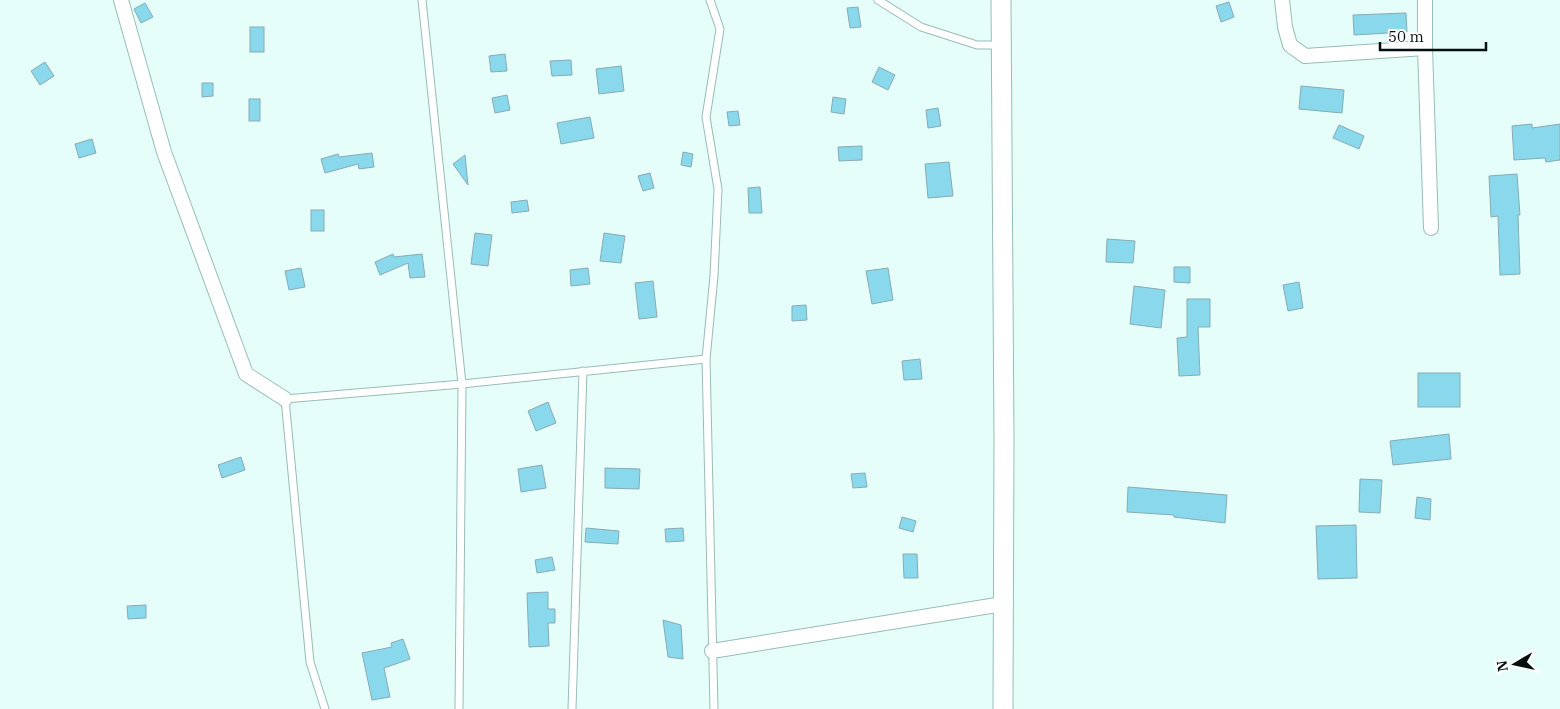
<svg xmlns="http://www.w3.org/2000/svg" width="1560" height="709" font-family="'IBM Plex Serif',serif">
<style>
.building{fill:#89d8ec;stroke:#87abb5}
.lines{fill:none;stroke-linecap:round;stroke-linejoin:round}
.service-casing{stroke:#97bdb6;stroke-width:9}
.minor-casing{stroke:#97bdb6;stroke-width:16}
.secondary-casing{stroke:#97bdb6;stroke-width:21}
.service{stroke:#fff;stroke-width:7}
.minor{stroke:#fff;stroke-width:14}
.secondary{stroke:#fff;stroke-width:19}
</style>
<rect width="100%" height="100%" fill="#e6fef9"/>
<!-- building -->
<g class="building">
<path d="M1229,2L1234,17L1221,22L1216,6Z"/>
<path d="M145,3L153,17L141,23L134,9Z"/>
<path d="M858,7L861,27L850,28L847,8Z"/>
<path d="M1406,13L1407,32L1354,35L1353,15Z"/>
<rect x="250" y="27" width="14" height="25"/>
<path d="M505,54L507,71L491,72L489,56Z"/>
<path d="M571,60L572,75L552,76L550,61Z"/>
<path d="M45,62L54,76L40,85L31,71Z"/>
<path d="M621,66L624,91L599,94L596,69Z"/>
<path d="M879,67L895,75L888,90L872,82Z"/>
<path d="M202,83H213V96L202,97Z"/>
<path d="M1301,86L1344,90L1342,113L1299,109Z"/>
<path d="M507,95L510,110L495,113L492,98Z"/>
<path d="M833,97L846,99L844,114L831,112Z"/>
<rect x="249" y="99" width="11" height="22"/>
<path d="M938,108L941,126L928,128L926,110Z"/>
<path d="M738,111L740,125L729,126L727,112Z"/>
<path d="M590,117L594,138L561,144L557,123Z"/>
<path d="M1532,124V128L1560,124V160L1546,162L1545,158L1514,160L1512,126Z"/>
<path d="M1339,125L1364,136L1359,149L1333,138Z"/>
<path d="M92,139L96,153L79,158L75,144Z"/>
<path d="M862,146V160L839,161L838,147Z"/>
<path d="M683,152L693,154L691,167L681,165Z"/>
<path d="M372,153L374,167L359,169L358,164L325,173L321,159L338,154L339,157Z"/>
<path d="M465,155L468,185L453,164Z"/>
<path d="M949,162L953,196L928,198L925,164Z"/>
<path d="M650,173L654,188L643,191L638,176Z"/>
<path d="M1517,174L1520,215H1518L1520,274L1500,275L1498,216L1491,217L1489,176Z"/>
<path d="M760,187L762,213H749L748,188Z"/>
<path d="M527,200L529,211L512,213L511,202Z"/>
<rect x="311" y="210" width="13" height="21"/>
<path d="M475,233L492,235L488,266L471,264Z"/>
<path d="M604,233L625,236L621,263L600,261Z"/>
<path d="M1107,239L1135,241L1133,263L1106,262Z"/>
<path d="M393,254L394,257L422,254L425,277L410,278L408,263L380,275L375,262Z"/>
<path d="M1174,267H1190V283L1174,282Z"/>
<path d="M301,268L305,287L289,290L285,271Z"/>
<path d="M588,268L590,284L571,286L570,270Z"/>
<path d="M888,268L893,300L872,304L866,271Z"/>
<path d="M653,281L657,317L639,319L635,283Z"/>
<path d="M1299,282L1303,308L1288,311L1283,285Z"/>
<path d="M1134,286L1165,290L1161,328L1130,324Z"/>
<path d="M1187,299H1210V327H1198L1200,375L1179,376L1177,338L1187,337Z"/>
<path d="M806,305L807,320L792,321V306Z"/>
<path d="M920,359L922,379L904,380L902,361Z"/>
<rect x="1418" y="373" width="42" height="34"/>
<path d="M548,402L556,423L536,431L528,411Z"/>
<path d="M1449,434L1451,459L1393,465L1390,441Z"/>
<path d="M241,457L245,470L222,478L218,465Z"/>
<path d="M542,465L546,488L521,492L518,469Z"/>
<path d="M605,468L640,469L639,489L605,488Z"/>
<path d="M865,473L867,487L853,488L851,474Z"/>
<path d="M1360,479L1382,480L1380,513L1359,512Z"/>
<path d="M1128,487L1227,495L1225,523L1174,517V515L1127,512Z"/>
<path d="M1417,497L1431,499L1430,520L1415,518Z"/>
<path d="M902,517L916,521L913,532L899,528Z"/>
<path d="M1356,525L1357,578L1318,579L1316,526Z"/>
<path d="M586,528L619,531L618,544L585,542Z"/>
<path d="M683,528L684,541L666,542L665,529Z"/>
<path d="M903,554H917L918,578H904Z"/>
<path d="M552,557L555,570L537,573L535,560Z"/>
<path d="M548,592V609H555V623H548L549,646L529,647L527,593Z"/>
<path d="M146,605V618L128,619L127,606Z"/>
<path d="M663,620L681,625L683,659L668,657Z"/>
<path d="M403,639L410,659L384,668L390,697L372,700L362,653L392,647L391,643Z"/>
</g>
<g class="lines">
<!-- service casing -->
<g class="service-casing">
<g id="service">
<path d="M422,0L462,384L459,709"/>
<path d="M878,0L921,27L977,45H999"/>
<path d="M706,359L714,276L718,189L706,117L720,29L710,0"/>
<path d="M325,709L310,662L285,399L462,384L706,359L714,709"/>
<path d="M572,709L583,371"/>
</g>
</g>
<!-- minor casing -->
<g class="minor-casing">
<g id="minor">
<path d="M121,0L164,152L246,374L285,399"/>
<path d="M1282,0L1285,27L1290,45L1305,56L1425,48V0"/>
<path d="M1425,48L1431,228"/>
<path d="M712,651L1003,604"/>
</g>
</g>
<!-- secondary casing -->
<g class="secondary-casing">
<path id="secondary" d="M1001,0L1004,438L1003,709"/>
</g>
<!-- service -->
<use href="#service" class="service"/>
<!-- minor -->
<use href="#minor" class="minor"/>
<!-- secondary -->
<use href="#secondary" class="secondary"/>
</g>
<!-- north arrow -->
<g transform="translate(1515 664) rotate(261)" stroke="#ffffff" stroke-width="4" paint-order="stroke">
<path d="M0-4L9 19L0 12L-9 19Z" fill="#030f0d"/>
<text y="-8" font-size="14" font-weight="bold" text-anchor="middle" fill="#030f0d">N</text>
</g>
<!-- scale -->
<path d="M1380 42v8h106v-8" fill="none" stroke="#030f0d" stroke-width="2.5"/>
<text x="1388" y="42" font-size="15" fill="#030f0d" stroke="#ffffff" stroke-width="4" paint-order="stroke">50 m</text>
</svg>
